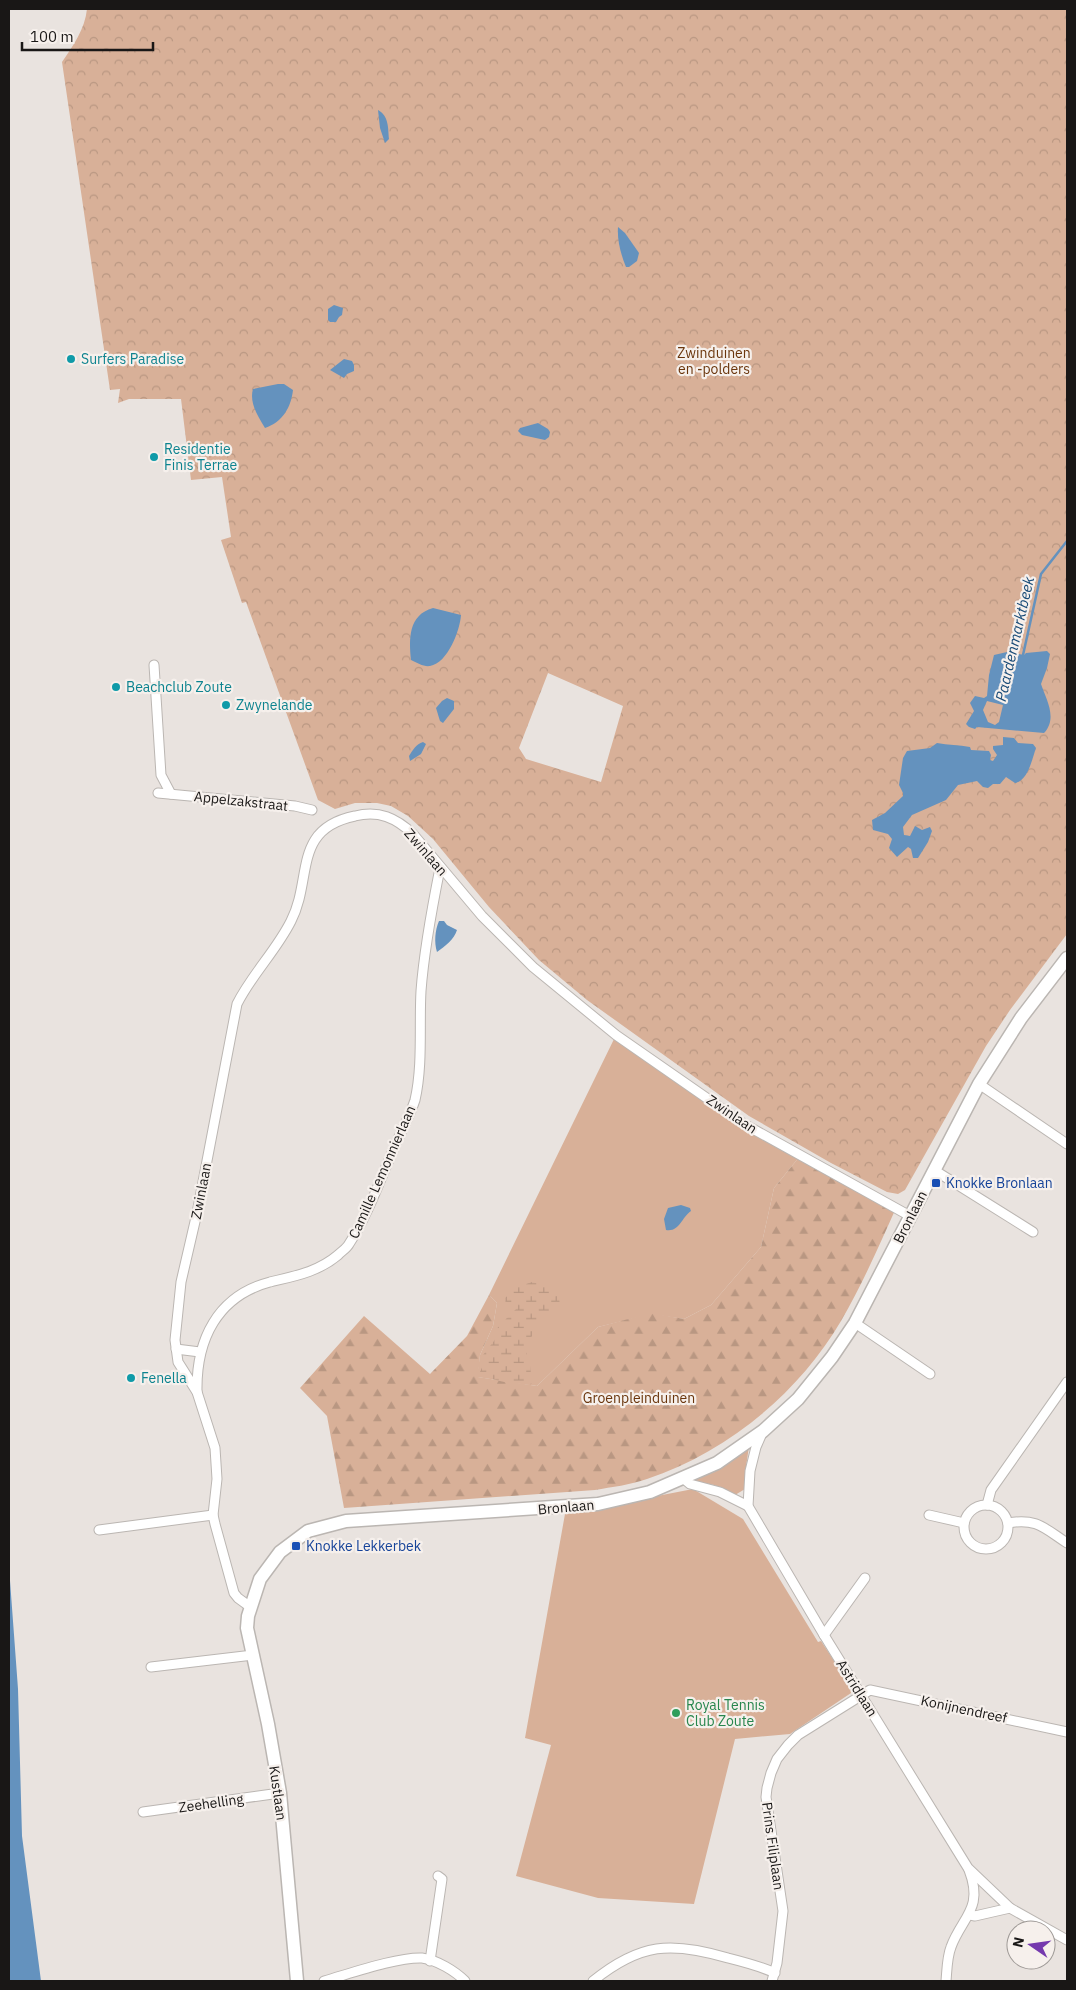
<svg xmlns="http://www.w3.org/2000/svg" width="1076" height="1990" font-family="'IBM Plex Sans',sans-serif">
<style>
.grass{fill:#d8b098}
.forest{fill:url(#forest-firs)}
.wetland{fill:url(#wetland-marsh)}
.park{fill:url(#park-crowns);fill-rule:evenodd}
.water{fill:#6492be;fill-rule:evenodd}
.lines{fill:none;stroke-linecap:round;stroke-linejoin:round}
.stream{stroke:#6492be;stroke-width:2.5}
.street-casing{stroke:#bbb6b2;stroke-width:11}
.secondary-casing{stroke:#bbb6b2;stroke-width:15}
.street{stroke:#fff;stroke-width:9}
.secondary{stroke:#fff;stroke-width:12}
.culture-dot{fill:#0f9aa8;stroke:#f6f0ec;stroke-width:2}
.transit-dot{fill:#1a4fb4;stroke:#f6f0ec;stroke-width:2}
.leisure-dot{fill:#2e9e5b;stroke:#f6f0ec;stroke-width:2}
.labels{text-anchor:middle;stroke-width:4.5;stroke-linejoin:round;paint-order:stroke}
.park-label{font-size:14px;fill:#6a350c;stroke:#f6f0ec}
.culture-label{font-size:14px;fill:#0d838f;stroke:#f6f0ec;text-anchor:start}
.street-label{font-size:14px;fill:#191716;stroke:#f6f0ec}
.transit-label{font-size:14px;fill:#164399;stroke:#f6f0ec;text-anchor:start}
.leisure-label{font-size:14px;fill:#27864d;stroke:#f6f0ec;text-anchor:start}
.water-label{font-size:15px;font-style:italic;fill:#194b77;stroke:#f6f0ec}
</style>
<defs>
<pattern id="forest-firs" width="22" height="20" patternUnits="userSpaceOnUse" patternTransform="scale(1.25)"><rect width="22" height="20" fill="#d8b098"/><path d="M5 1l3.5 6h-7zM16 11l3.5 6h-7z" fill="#b99782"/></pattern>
<pattern id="wetland-marsh" width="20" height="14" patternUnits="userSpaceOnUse" patternTransform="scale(1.25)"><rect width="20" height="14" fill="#d8b098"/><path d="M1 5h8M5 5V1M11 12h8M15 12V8" fill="none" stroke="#b99782"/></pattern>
<pattern id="park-crowns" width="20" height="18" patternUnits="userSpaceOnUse" patternTransform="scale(1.25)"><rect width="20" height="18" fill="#d8b098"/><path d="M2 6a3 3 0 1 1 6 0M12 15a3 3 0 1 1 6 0" fill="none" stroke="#b99782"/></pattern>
</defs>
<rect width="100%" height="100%" fill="#e9e3df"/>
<!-- grass -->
<g class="grass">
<path d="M616,1035L800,1156L774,1188L761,1247L711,1305L684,1319L651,1314L598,1327L537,1386L477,1377L480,1355L493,1326L497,1303L489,1295Z"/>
<path d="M749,1446L745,1474V1489L735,1495L714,1485L695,1481V1479Z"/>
<path d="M693,1489L743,1519L818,1642L821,1641L854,1691L790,1734L735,1739L694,1904L598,1898L516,1876L551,1745L525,1738L565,1514Z"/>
</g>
<!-- forest -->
<path class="forest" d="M800,1156L896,1208C879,1246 862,1285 841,1321C798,1394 727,1452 647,1479C630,1485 612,1487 595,1490L344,1508L327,1416L300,1388L364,1316L430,1374L467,1336L489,1295L497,1303L493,1326L480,1355L478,1377L537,1386L598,1327L651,1313L684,1319L711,1305L761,1247L774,1188Z"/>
<!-- wetland -->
<path class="wetland" d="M532,1282L547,1286L558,1292L560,1305L532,1325V1336L526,1345L527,1359L530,1365L532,1383L530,1385C513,1383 494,1383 480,1372L484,1363L483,1355L494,1341L498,1327L518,1307V1305L515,1303L506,1305L505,1298L517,1287Z"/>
<!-- park -->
<path class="park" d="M87,9H1067V934L1010,1010L986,1046L905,1190L898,1194L887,1192L831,1163L749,1116L587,1000L539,960L489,907L433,839L408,816L391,806L377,803H355L335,809L318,800L246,602L242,603L221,540L231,537L222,477L191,480L181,399H129L118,403L120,389L110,390L62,62C73,46 85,29 87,9ZM548,673L623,706L601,782L526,759L519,748Z"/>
<!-- water -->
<g class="water">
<path d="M378,110C389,116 388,128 389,139L385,143L380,128Z"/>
<path d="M618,227L625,233L639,253L637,261L629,267H626C621,255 617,240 618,227Z"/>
<path d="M334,305L343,308L342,315L339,317L336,322H330L328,320V309Z"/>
<path d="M344,359L352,361L354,365V371L347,374L344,378L330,370Z"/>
<path d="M278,384H284L293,390C291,407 283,422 265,428C258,416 249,403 253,389Z"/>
<path d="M538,423L548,429L550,432L549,437L545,440L522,435L518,431L520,428Z"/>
<path d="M433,608L461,615C460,630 448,663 430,666C424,667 417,663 411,660C409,639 408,615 433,608Z"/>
<path d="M1007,652L1024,655L1026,653L1047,651L1050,654L1047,668L1041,684C1046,699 1058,718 1044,733L977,727L975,729L969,727L966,724L974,711L970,703L975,696L984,698L987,696L989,675L994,655ZM987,701L1003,705L999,722L995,725L988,722L983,710Z"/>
<path d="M447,698L454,701V709L443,723L440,721L436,708L442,701Z"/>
<path d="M1003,737L1014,738L1018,743L1033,744L1036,748C1032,759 1028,781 1015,783L1006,777L1000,784H993L988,788L983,787L977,781L958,785L946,800L912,815L903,827L904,835L910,836L915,826L922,830L930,827L932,831L928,842L918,858H913L911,849L908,847L897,857L889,848L892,839L888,834L873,830L872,820L885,813L903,796V793L899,785L903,758L907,751L930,748L937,743C948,745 959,745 970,747L971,750L989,751L991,755L990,760L993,761L997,755L993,749V746L1003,745Z"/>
<path d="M423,742L426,744L421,754L410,761L409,756C413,750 416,744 423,742Z"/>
<path d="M439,921H444L447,925L457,930C454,940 445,946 437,952C434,942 435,930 439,921Z"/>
<path d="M681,1205L690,1208L691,1211C681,1218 680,1232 666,1230L664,1219L668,1208Z"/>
<path d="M9,1567L18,1689L22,1836L41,1981H9Z"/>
</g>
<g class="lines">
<!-- stream -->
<path class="stream" d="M1023,655L1041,574L1067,541"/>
<!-- street casing -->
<g class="street-casing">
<g id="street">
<path d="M154,665L161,775L171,794"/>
<path d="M158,793L295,806L312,810"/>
<path d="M979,1084L1067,1144"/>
<path d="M934,1170L1033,1232"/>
<path d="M855,1323L930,1374"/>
<path d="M176,1349L200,1352"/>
<path d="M197,1392C196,1340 217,1296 270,1282C295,1276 318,1272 338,1255C342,1251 347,1248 349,1244C368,1215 380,1180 394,1148C400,1133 410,1116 415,1100C423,1065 419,1026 421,991C424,950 432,908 440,868"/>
<path d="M763,1431L756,1447L750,1471L748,1506L824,1635L968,1868L1010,1908L1067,1940"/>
<path d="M684,1479L690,1484L720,1492L748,1506"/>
<circle cx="986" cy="1527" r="22"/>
<path d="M987,1505L991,1490L1067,1382"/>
<path d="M929,1515L964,1523"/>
<path d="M1008,1523C1037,1518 1044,1528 1067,1543"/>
<path d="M99,1530L213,1515"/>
<path d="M249,1606L238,1598L234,1593L215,1524L213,1515L217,1479L215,1448L197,1392L178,1362L175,1340L181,1282L197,1213L237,1004C252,974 276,951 291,921C313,878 292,829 355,816C379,810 396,818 413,834L482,916L533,967L616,1035L744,1124L910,1216"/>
<path d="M824,1635L865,1578"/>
<path d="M151,1667L253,1655"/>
<path d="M143,1812L280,1793"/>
<path d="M970,1915L975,1916L1010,1908"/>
<path d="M430,1961L442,1879L438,1876"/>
<path d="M324,1981C349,1974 397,1957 422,1958C437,1960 455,1971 465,1981"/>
<path d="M593,1981C640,1943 671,1941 728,1958C744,1962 760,1966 775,1973"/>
<path d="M772,1981L777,1963L783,1911L766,1797L767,1788L771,1773L777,1759L788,1745L798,1735L870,1690L1067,1732"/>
<path d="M946,1981C947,1970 947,1957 951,1947C962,1917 984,1909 969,1870"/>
</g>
</g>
<!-- secondary casing -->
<g class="secondary-casing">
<path id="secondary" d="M297,1981L280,1793L268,1724L247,1628L248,1616L260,1579L280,1552L308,1531L346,1521L598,1504L650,1492L717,1463L763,1431L798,1399L832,1357L855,1323L979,1084L1021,1018L1067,958"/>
</g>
<!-- street -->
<use href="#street" class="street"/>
<!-- secondary -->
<use href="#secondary" class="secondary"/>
</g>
<!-- markers -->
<g class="culture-dot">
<circle cx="71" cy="359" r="5"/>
<circle cx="154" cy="457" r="5"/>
<circle cx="116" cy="687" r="5"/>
<circle cx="226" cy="705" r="5"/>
<circle cx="131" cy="1378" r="5"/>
</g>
<g class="transit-dot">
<rect x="931" y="1178" width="10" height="10" rx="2.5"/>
<rect x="291" y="1541" width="10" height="10" rx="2.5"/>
</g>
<circle class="leisure-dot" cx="676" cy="1713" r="5"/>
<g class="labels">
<!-- park labels -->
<g class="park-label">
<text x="714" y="358">Zwinduinen<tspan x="714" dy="16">en -polders</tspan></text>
<text x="639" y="1403">Groenpleinduinen</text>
</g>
<!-- culture labels -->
<g class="culture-label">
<text x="81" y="364">Surfers Paradise</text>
<text x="164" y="454">Residentie<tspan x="164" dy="16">Finis Terrae</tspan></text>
<text x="126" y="692">Beachclub Zoute</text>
<text x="236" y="710">Zwynelande</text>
<text x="141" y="1383">Fenella</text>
</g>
<!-- street labels -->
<g class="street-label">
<text transform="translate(241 801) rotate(6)" y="5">Appelzakstraat</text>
<text transform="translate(426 852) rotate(49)" y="5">Zwinlaan</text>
<text transform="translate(732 1114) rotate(34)" y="5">Zwinlaan</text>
<text transform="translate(382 1172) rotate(-66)" y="5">Camille Lemonnierlaan</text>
<text transform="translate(201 1191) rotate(-79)" y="5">Zwinlaan</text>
<text transform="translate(910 1217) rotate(-63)" y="5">Bronlaan</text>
<text transform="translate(566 1507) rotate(-5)" y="5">Bronlaan</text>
<text transform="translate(857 1688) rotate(58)" y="5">Astridlaan</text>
<text transform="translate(964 1709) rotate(12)" y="5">Konijnendreef</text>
<text transform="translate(278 1793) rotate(82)" y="5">Kustlaan</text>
<text transform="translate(211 1803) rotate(-8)" y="5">Zeehelling</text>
<text transform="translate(773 1846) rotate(82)" y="5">Prins Filiplaan</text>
</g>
<!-- transit labels -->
<g class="transit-label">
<text x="946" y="1188">Knokke Bronlaan</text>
<text x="306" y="1551">Knokke Lekkerbek</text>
</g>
<!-- leisure labels -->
<g class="leisure-label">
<text x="686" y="1710">Royal Tennis<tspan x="686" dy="16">Club Zoute</tspan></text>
</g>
<!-- water labels -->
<g class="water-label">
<text transform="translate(1015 639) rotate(-77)" y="5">Paardenmarktbeek</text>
</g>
</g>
<!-- border -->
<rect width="1076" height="1990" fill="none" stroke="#191716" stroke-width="20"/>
<!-- north arrow -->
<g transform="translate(1031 1945) rotate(283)"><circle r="24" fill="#f6f0ec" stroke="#9e9996"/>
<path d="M0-4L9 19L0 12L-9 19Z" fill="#7539ae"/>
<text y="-8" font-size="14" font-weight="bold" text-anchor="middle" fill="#191716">N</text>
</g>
<!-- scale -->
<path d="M22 42v8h131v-8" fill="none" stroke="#191716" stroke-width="2.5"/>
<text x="30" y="42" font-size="15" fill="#191716" stroke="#f6f0ec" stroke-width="4" paint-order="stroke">100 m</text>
</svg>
